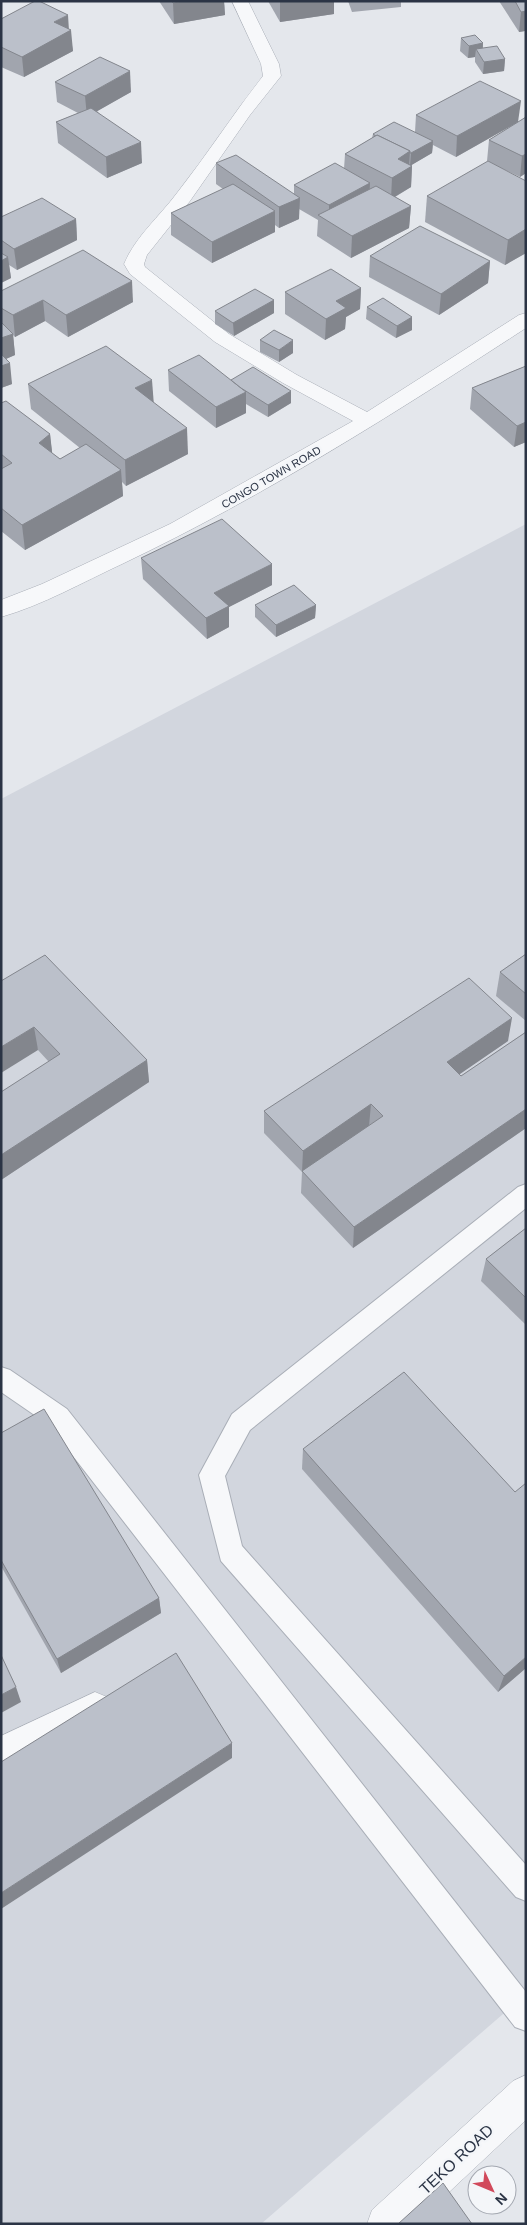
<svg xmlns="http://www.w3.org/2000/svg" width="527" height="2225" font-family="Helvetica,sans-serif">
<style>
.built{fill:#d2d6de}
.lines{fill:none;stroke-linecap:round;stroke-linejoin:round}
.service-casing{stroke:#a9aeb7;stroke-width:2}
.minor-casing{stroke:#a9aeb7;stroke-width:1}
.tertiary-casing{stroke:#a9aeb7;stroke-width:1}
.service{fill:#f7f8fa;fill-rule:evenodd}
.minor{fill:#f7f8fa;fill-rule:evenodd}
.tertiary{fill:#f7f8fa;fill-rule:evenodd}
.wall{fill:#a1a5ae}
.shaded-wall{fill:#83868d}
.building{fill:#bbc0ca;stroke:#83868d}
.labels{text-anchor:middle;stroke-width:5;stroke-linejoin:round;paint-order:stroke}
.far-street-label{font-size:11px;fill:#2b3445;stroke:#f4f6f9}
.near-street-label{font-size:16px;fill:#2b3445;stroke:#f4f6f9}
</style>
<rect width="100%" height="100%" fill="#e4e7ec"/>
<!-- built -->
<path class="built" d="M526,524V1994L261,2224H1V799Z"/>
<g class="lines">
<!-- service casing -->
<g class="service-casing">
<g id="service">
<path d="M526,1184V1208L250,1430L225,1476L242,1546L526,1865V1901L516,1897L221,1561L199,1475L232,1414L518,1187Z"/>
<path d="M1,1367L10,1370L67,1409L526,1992V2031L515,2027L49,1425L1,1392Z"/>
</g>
</g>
<!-- minor casing -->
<g class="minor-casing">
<g id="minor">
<path d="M232,1H248L279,64L281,76L250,115L190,201L147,255L144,264L145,267L229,334L297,375L367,412L519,315L526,313V328C395,413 263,497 122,564C83,582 43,605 1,617V600L42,584L170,524L353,421L283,383L215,342L130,274L124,264C135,237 160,216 177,193C207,155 233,114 263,76L261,64Z"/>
<path d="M95,1692L107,1697L112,1709L107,1721L1,1771V1736Z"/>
</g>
</g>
<!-- tertiary casing -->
<g class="tertiary-casing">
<path id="tertiary" d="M526,2075V2120L415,2224H367L372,2210L513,2081Z"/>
</g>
<!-- service -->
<use href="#service" class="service"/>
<!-- minor -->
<use href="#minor" class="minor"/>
<!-- tertiary -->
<use href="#tertiary" class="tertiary"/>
</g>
<!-- wall -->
<g class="wall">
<path d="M159,1H224L225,15L174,24Z"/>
<path d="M268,1H334V14L280,22Z"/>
<path d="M348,1H401V7L352,12Z"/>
<path d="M499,1H526V36L525,35V31L519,32Z"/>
<path d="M1,19L69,29L73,51L24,77L1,67Z"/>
<path d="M461,38L483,43V48L505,59L504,71L483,74L475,62V57L468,58L460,51Z"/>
<path d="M55,82L131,92L97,111L142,163L107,178L58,143L56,122L78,113L57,102Z"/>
<path d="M416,115L518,122L456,157L433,145L432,153L411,165L412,166L411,187L395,197L411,206L409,228L351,258L317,236L318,220L299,209V219L279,228L275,225V232L212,263L171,235V213L223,189L216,184V163L294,194V185L344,169L345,154L372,138L373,134L415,132Z"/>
<path d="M526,117V173L520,177L487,161L489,140Z"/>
<path d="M526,181V253L505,265L425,222L427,196Z"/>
<path d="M1,217L76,219L77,240L17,270L9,265L11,278L1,283Z"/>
<path d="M370,256L490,261L488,283L439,315L369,277Z"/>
<path d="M361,288L360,309L346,317L345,329L325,340L285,314V292Z"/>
<path d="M1,291L133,302L68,337L45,321L15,337L13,335L15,355L6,359L12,384L1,388Z"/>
<path d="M274,300V313L234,336L215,324V311Z"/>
<path d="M367,307L412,317V330L396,338L366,319Z"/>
<path d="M260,340L293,353L279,362L260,352Z"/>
<path d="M526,366V442L514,447L470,409L472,388Z"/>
<path d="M168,370L291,391V403L268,417L246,404V413L216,428L169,391Z"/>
<path d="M28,384L153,402L188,454L126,486L122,482L123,496L25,550L1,531V403L50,434L52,453L60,459L80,448L31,409Z"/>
<path d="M141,558L272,564V585L229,607V627L207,639L143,579Z"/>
<path d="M255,605H316L315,618L276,637L255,617Z"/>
<path d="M526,954V1021L496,996L500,972Z"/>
<path d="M1,981L147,1060L149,1082L1,1180V1092L49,1062L38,1050Z"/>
<path d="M526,1032V1128L353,1248L301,1193L302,1172L264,1133V1111L508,1041L459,1074L461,1076Z"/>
<path d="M526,1228V1325L481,1281L486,1259Z"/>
<path d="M1,1433L159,1598L161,1613L61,1673L1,1566Z"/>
<path d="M303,1449L526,1668L498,1692L302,1469Z"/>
</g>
<!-- shaded-wall -->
<g class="shaded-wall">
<path d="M186,1H224L225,15L174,24L173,3Z"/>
<path d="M280,1H334V14L280,22Z"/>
<path d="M526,11L525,31L519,32L521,12Z"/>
<path d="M68,15L69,31L71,30L73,51L24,77L22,57L54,22Z"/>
<path d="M483,43L482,55L476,49L475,57L468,58L469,46Z"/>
<path d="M505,59L504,71L483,74L484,62Z"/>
<path d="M130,71L131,92L87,117L85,96Z"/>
<path d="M521,101L518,122L456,157L457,136Z"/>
<path d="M433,141L432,153L410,166L411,153Z"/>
<path d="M141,142L142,163L107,178L106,157Z"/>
<path d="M410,151L409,167L412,166L411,187L391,199L392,178L398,159Z"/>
<path d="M526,154V173L520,177L522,156Z"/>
<path d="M370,183L369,204L329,222V205Z"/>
<path d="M300,198L299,219L279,228V207Z"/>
<path d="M411,206L409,228L351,258L352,236Z"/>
<path d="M275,211V232L212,263V242Z"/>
<path d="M76,219L77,240L17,270L14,249Z"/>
<path d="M526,229V253L505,265L508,240Z"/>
<path d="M8,257L11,278L1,283V261Z"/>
<path d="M490,261L488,283L439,315L441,294Z"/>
<path d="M132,281L133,302L68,337L66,315Z"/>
<path d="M361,288L360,309L346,317L345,329L325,340L326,319L336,301Z"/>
<path d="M43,300L45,321L15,337L13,315Z"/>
<path d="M274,300V313L234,336L233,323Z"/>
<path d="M412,317V330L396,338L397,326Z"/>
<path d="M13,334L15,355L1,361V338Z"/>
<path d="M293,340V353L279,362V350Z"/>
<path d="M10,363L12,384L1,388V366Z"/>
<path d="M152,380L154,406L135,388Z"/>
<path d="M291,391V403L268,417V405Z"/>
<path d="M246,392V413L216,428V407Z"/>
<path d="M526,422V442L514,447L517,426Z"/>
<path d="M187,428L188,454L126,486L125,460Z"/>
<path d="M50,434L53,460L39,443Z"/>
<path d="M121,470L123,496L25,550L22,525Z"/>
<path d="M272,564V585L229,607V627L207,639L206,618L214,593Z"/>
<path d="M316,605L315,618L276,637V625Z"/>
<path d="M512,1018L508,1041L444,1085L447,1062Z"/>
<path d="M34,1027L38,1050L1,1073V1047Z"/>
<path d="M147,1060L149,1082L1,1180V1155Z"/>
<path d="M371,1104L369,1126L302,1172L303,1151Z"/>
<path d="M526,1109V1128L353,1248L354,1227Z"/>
<path d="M159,1598L161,1613L61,1673L57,1659Z"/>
<path d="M526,1657V1668L498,1692L504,1676Z"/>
<path d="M16,1687L21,1702L1,1713V1695Z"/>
<path d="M232,1743V1758L1,1909V1893Z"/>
</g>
<!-- building -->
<g class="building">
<path d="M35,1H39L68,15L54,22L71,30L22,57L1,47V19Z"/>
<path d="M172,1H186L173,3Z"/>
<path d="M515,1H526V11L521,12Z"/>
<path d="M475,35L483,43L469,46L461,38Z"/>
<path d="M497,46L505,59L484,62L476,49Z"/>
<path d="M100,57L130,71L85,96L55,82Z"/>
<path d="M480,81L521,101L457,136L416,115Z"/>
<path d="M91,108L141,142L106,157L56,122Z"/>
<path d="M526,117V154L522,156L489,140Z"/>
<path d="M394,122L433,141L411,153H410V151L377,135L376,136L373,134Z"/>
<path d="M377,135L410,151L398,159L412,166L392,178L345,154Z"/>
<path d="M236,155L300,198L279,207L216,163Z"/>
<path d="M488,161L526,181V229L508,240L427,196Z"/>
<path d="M335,163L370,183L329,205L294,185Z"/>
<path d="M233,184L275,211L212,242L171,213Z"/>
<path d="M376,186L411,206L352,236L318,215Z"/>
<path d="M42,198L76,219L14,249L1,240V217Z"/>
<path d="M420,226L490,261L441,294L370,256Z"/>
<path d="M83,250L132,281L66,315L43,300L13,315L1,308V291Z"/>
<path d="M1,253L8,257L1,261Z"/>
<path d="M331,269L361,288L336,301L346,308L326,319L285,292Z"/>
<path d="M255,289L274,300L233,323L215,311Z"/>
<path d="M383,298L412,317L397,326L367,307Z"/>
<path d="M1,322L13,334L1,338Z"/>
<path d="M274,330L293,340L279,350L260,340Z"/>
<path d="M106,346L152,380L135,388L187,428L125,460L28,384Z"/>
<path d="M1,354L10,363L1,366Z"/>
<path d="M199,355L246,392L216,407L168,370Z"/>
<path d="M526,366V422L517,426L472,388Z"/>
<path d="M253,367L291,391L268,405L241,388L231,380Z"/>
<path d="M6,401L50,434L39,443L60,459L86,444L121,470L22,525L1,508V469L12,463L1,454V403Z"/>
<path d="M222,519L272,564L214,593L229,606L206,618L141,558Z"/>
<path d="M294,585L316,605L276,625L255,605Z"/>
<path d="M526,954V994L500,972Z"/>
<path d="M45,955L147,1060L1,1155V1092L60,1054L34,1027L1,1047V981Z"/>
<path d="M469,978L512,1018L447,1062L461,1076L526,1032V1109L354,1227L302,1171L383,1116L371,1104L303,1151L264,1111Z"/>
<path d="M526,1228V1298L486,1259Z"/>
<path d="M404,1372L515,1492L526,1483V1657L504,1676L303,1449Z"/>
<path d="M44,1409L159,1598L57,1659L1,1560V1433Z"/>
<path d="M176,1653L232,1743L1,1893V1762Z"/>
<path d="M1,1655L16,1687L1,1695Z"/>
<path d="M443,2183L472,2224H398Z"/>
</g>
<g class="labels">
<!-- far-street labels -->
<g class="far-street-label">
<text transform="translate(271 477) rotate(-30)" y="4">CONGO TOWN ROAD</text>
</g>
<!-- near-street labels -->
<g class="near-street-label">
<text transform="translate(456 2159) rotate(-43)" y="6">TEKO ROAD</text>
</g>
</g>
<!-- border -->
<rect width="527" height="2225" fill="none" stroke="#2b3445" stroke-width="5"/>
<!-- north arrow -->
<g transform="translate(492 2190) rotate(134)"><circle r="24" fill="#f4f6f9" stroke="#a4a8b1"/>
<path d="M0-4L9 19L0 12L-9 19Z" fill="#d1495b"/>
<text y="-8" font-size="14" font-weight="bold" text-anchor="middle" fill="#2b3445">N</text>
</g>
</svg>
